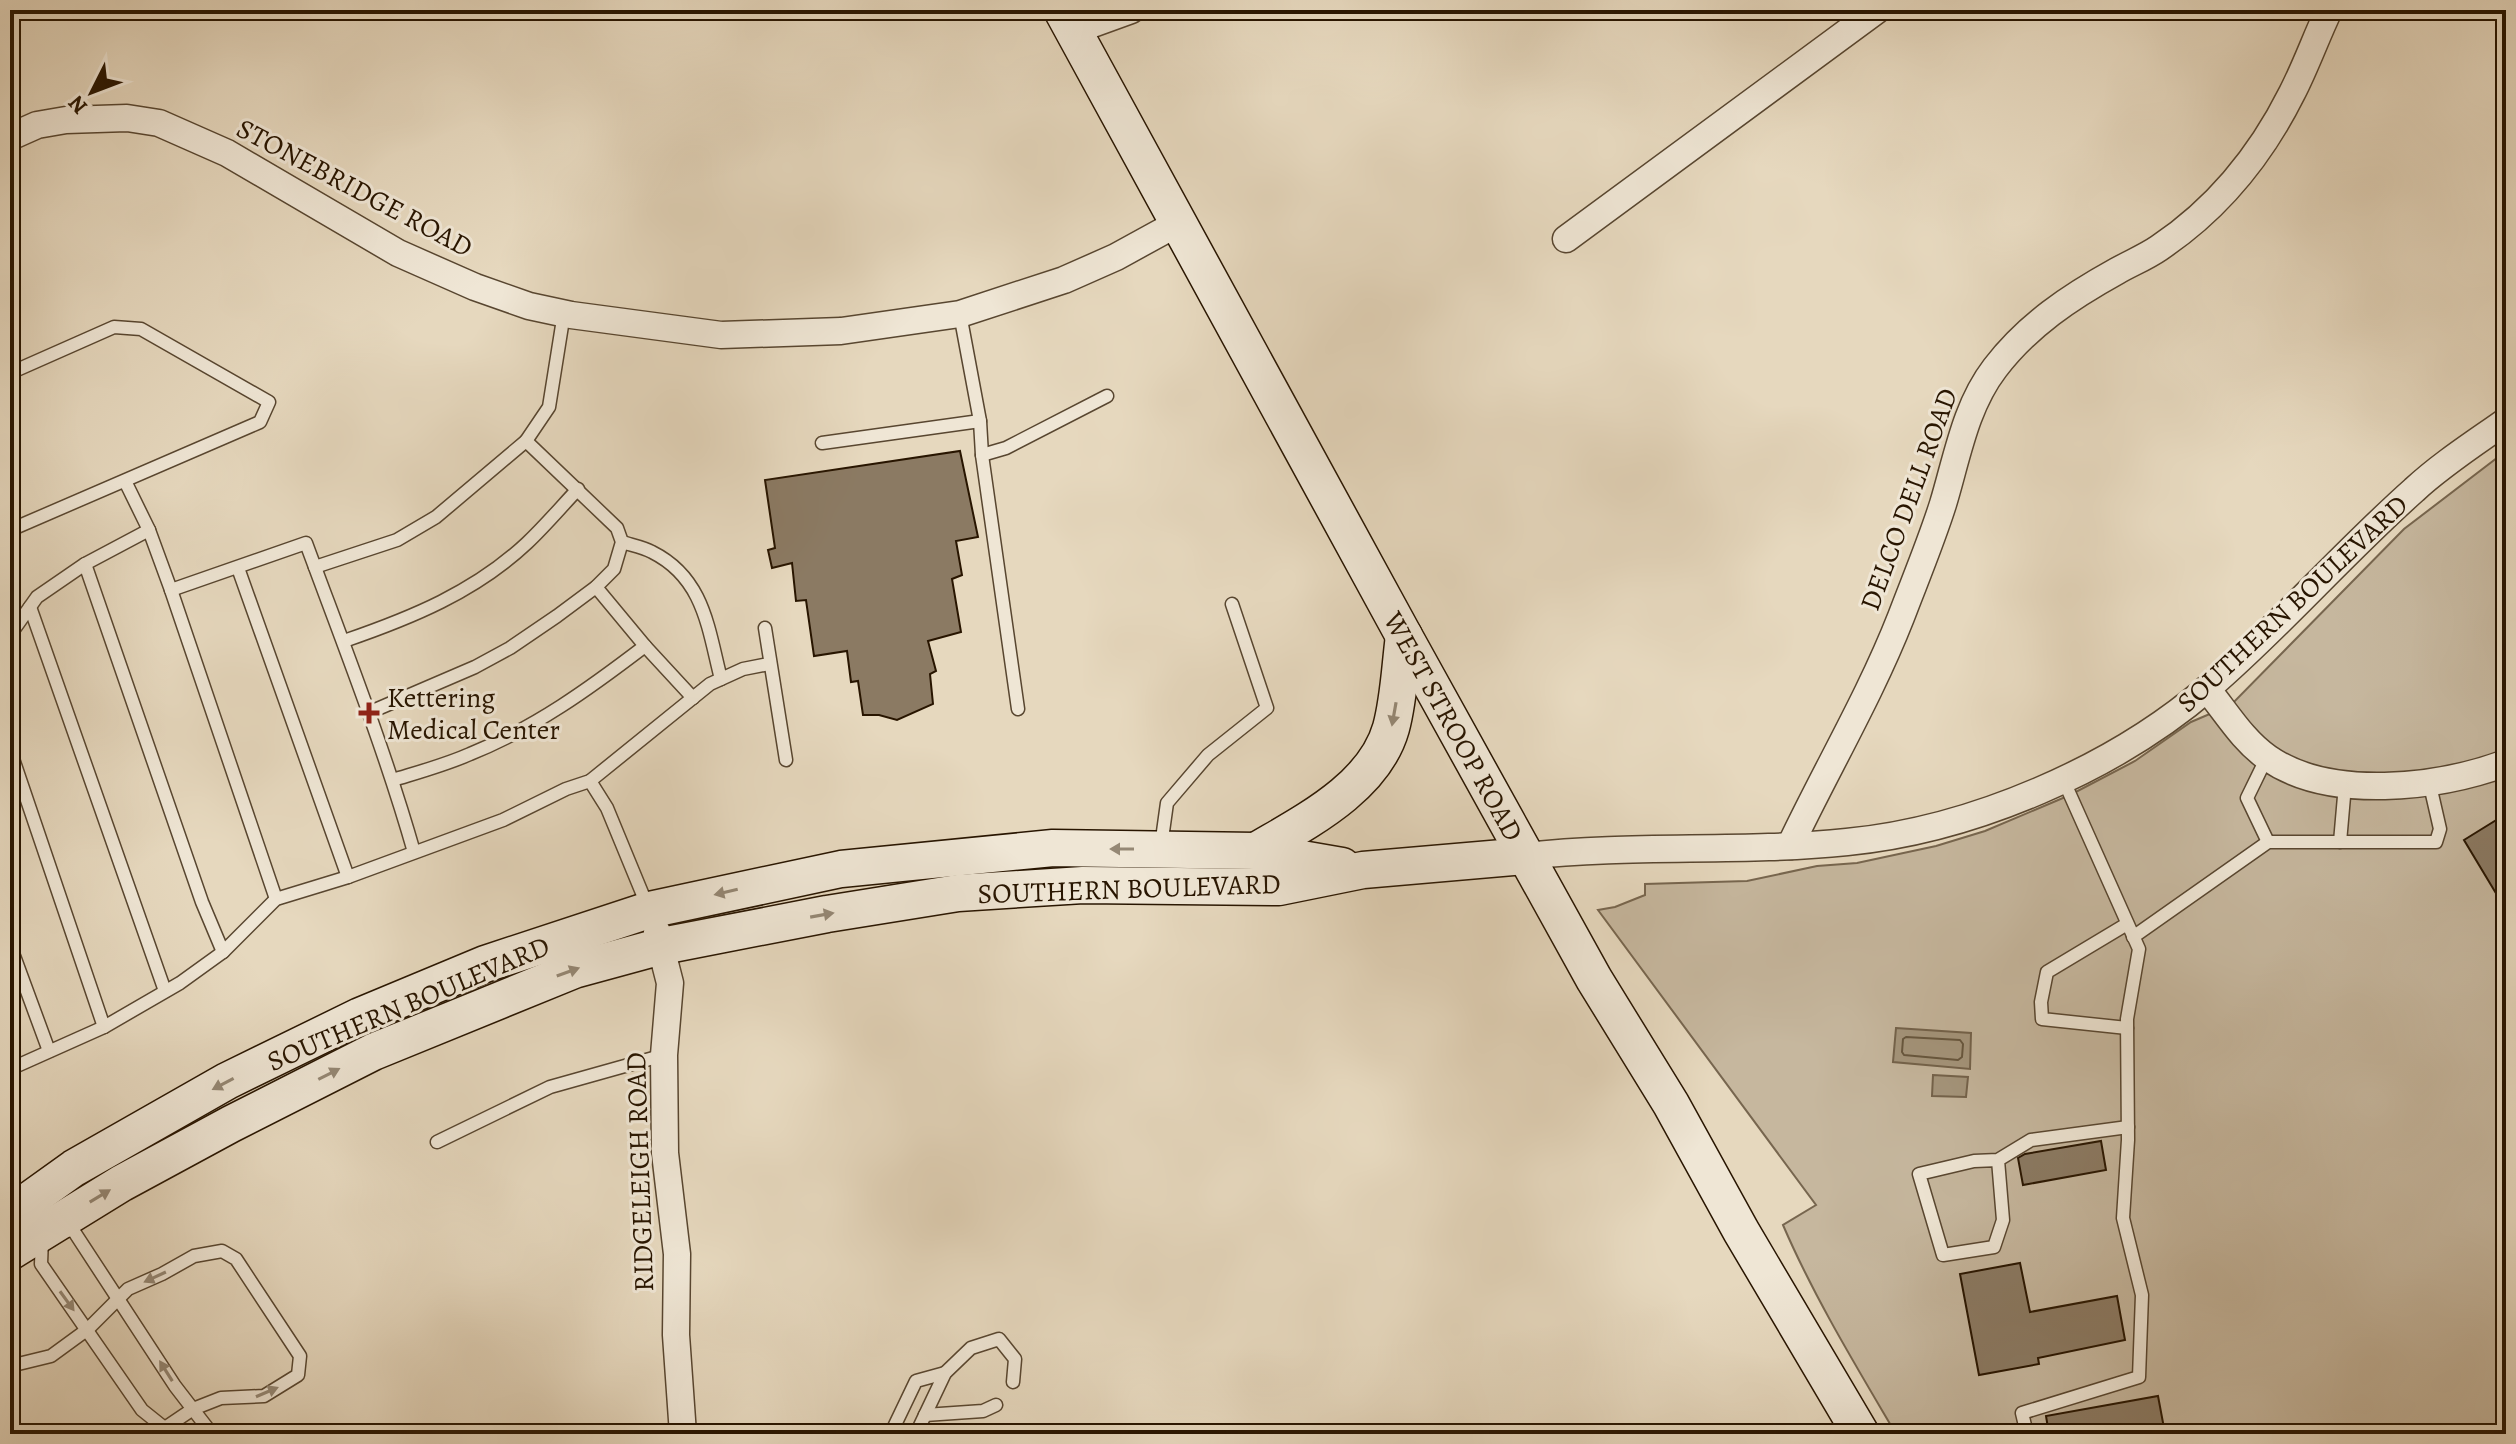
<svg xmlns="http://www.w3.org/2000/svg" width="2516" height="1444" font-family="Alegreya,serif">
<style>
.green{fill:#c6b79e;stroke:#77664f;stroke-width:2}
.water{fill:#a5967d;stroke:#73624b;stroke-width:2}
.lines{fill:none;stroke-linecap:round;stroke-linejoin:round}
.shore{stroke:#66563e;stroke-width:2}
.building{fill:#8b7a63;stroke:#281500;stroke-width:2}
.lane-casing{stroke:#584630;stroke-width:15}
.street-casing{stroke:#584630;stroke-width:29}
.secondary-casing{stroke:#281500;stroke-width:39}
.lane{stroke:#efe6d5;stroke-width:12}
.street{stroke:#efe6d5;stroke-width:26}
.secondary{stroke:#efe6d5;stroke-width:36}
.oneway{fill:#958875}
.poi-dot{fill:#8f2418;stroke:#efe6d5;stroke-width:3}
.labels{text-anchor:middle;stroke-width:6;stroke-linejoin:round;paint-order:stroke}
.street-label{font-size:28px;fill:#281500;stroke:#efe6d5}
.poi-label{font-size:28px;fill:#281500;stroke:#efe6d5;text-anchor:start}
</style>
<rect width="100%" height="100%" fill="#e6d8be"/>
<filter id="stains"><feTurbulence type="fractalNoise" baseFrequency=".0025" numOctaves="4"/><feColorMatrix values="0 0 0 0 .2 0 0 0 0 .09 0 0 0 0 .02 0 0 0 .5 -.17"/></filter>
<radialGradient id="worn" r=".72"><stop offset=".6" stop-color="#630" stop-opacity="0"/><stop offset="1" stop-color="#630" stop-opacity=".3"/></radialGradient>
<!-- green -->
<path class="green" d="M2506,451V1434H1896C1856,1366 1814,1297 1783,1225L1816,1205L1598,910L1615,907L1645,895V884L1747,881L1817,866L1857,863L1936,846L1985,831L2070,795L2135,761L2191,722L2231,705L2404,529Z"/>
<!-- water -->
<g class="water">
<path d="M1896,1028L1971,1033L1970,1069L1893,1062Z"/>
<path d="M1933,1075L1968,1077L1966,1097L1932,1096Z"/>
</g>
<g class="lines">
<!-- shore -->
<path class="shore" d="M1906,1037L1960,1040L1963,1044L1962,1057L1958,1060L1904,1055L1902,1052L1903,1039Z"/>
</g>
<!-- building -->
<g class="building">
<path d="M960,451L978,537L956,541L962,575L952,579L961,632L928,641L936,671L930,674L933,704L897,720L879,715H863L858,681L851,682L847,651L814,656L806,600L796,601L792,563L772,568L768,550L775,548L765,480Z"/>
<path d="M2506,814V910L2464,840Z"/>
<path d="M2101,1141L2106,1170L2023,1185L2018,1158L2025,1154Z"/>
<path d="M2020,1263L2030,1312L2117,1296L2125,1340L2038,1358L2039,1364L1979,1375L1960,1274Z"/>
<path d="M2158,1396L2164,1428L2133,1434H2049L2046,1416Z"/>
</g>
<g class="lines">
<!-- lane casing -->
<g class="lane-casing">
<g id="lane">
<path d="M960,314L980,421L982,455L1018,709"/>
<path d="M10,373L114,327L141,329L269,402L260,422L10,530"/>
<path d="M526,441L549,407L564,313"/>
<path d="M822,443L980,421"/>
<path d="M982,455L1006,448L1107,396"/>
<path d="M125,481L149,530L171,590L276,899"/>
<path d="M622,542C631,545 643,547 652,552C704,578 708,628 721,679"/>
<path d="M85,564L202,902L223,952L276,899L348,877L503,820L566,789L590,781L710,684L743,669L769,664"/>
<path d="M315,567L397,540L436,517L526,441L617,528L622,542L614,569L596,587L557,616L510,648L475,667L368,713"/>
<path d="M238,568L348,877"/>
<path d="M596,587L645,646L693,698"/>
<path d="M171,590L306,543C344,646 384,747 414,852"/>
<path d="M30,607L165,991"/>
<path d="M765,628L786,760"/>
<path d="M10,635L37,597L85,564L149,530"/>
<path d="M344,641C411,618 475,592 527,543C545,526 561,507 578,489"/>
<path d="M10,750L104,1027"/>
<path d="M2267,757L2247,798L2268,842"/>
<path d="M393,780C419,772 445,765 470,754C535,728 590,688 645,646"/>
<path d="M590,781L607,808L647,905"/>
<path d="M2340,842L2345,785"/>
<path d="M1161,846L1167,803L1208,755L1267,708L1232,604"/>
<path d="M2133,937L2268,842H2436L2440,829L2429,781"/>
<path d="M10,945L49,1051"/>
<path d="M2127,1028L2042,1019L2041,1002L2047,972L2127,924"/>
<path d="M10,1069L104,1027L180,983L223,952"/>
<path d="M437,1142L550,1087L664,1055"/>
<path d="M1998,1160L1974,1161L1919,1174L1943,1255L1994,1247L2003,1220L1998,1160L2031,1140L2128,1127"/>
<path d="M10,1180L23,1201"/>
<path d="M61,1231L73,1230L175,1386L212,1434"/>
<path d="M42,1238L41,1264L142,1410L172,1434"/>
<path d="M10,1366L51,1356L88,1329L128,1289L162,1274L194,1256L222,1251L236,1259L300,1356L298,1375L264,1396L221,1398L193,1409L156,1434"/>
<path d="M925,1415L983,1411L996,1405"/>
<path d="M895,1434L893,1429L916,1381L945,1373"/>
<path d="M916,1434L945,1373L971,1348L999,1339L1015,1359L1013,1382"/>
<path d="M2027,1434L2022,1413L2139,1377L2142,1295L2123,1218L2128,1140L2127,1019L2139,949L2063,779"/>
</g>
</g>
<!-- street casing -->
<g class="street-casing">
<g id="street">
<path d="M1073,31L1131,10"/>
<path d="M10,137L37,125L66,120L127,118L159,123L227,153L398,253L475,287L529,306L571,315L721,335L841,331L960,314L1064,280L1116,257L1178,223"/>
<path d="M1566,239L1877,10"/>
<path d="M2207,689C2226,712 2243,741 2268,758C2330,801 2438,788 2506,763"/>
<path d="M1790,846C1826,770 1870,696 1901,617C1915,580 1931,542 1943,504C1957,458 1965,407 1995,368C2028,325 2070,297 2117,271C2131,263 2146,257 2159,248C2217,209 2261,155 2292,93C2306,66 2316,37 2329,10"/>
<path d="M1526,856C1633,844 1740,853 1847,842C1972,830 2114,769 2209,687C2281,625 2343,553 2414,490C2442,464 2475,443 2506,421"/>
<path d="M657,932L670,983L664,1055L665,1153L677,1254L676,1335L683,1434"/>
</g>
</g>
<!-- secondary casing -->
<g class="secondary-casing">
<g id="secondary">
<path d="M1062,10L1404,636L1594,979L1671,1104L1741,1231L1861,1434"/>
<path d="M1256,851C1305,822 1374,788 1391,728C1399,699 1400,666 1404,636"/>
<path d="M10,1214L74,1168L227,1081L360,1016L485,964L649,910L841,869L1053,848L1256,851L1342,866"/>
<path d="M10,1252L122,1183L231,1124L373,1052L574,970L662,946L827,914L958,893L1083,885L1279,887L1363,870L1526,856"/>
</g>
</g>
<!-- lane -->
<use href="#lane" class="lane"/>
<!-- street -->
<use href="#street" class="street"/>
<!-- secondary -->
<use href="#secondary" class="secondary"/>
</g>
<!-- one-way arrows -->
<defs><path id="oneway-solid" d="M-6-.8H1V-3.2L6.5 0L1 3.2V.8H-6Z" transform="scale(2)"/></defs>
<g class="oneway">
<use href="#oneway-solid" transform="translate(1394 714) rotate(100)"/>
<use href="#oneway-solid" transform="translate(1122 849) rotate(-180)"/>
<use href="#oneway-solid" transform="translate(726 892) rotate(167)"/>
<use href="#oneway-solid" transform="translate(822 915) rotate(-10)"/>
<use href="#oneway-solid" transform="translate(568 972) rotate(-20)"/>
<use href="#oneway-solid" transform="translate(329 1074) rotate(-27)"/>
<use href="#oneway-solid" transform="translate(223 1084) rotate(152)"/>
<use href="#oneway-solid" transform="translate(100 1196) rotate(-31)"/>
<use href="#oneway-solid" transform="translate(155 1277) rotate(155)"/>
<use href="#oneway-solid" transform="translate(67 1301) rotate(54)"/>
<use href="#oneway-solid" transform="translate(166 1371) rotate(-122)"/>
<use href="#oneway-solid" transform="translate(267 1392) rotate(-23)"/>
</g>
<!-- markers -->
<path class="poi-dot" d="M365 701h8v8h8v8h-8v8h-8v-8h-8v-8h8z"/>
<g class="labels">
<!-- street labels -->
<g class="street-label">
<text transform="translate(355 187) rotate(28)" y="10">STONEBRIDGE ROAD</text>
<text transform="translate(1908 499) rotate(-70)" y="10">DELCO DELL ROAD</text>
<text transform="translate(2292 603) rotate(-43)" y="10">SOUTHERN BOULEVARD</text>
<text transform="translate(1454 726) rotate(61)" y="10">WEST STROOP ROAD</text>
<text transform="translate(1129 888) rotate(-2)" y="10">SOUTHERN BOULEVARD</text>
<text transform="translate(408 1003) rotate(-23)" y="10">SOUTHERN BOULEVARD</text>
<text transform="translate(639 1172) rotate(-92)" y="10">RIDGELEIGH ROAD</text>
</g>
<!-- poi labels -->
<g class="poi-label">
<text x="387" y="707">Kettering<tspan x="387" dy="32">Medical Center</tspan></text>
</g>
</g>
<!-- margin -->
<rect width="2516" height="1444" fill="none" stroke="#e6d8be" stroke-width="40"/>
<rect x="12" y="12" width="2492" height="1420" fill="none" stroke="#281500" stroke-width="4"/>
<rect x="20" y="20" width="2476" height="1404" fill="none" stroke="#281500" stroke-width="2"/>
<!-- north arrow -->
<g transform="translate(92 92) rotate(228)" stroke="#efe6d5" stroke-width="6" paint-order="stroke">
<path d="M0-6L14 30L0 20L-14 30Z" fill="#281500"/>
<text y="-12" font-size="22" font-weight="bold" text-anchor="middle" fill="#281500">N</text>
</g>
<rect width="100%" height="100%" filter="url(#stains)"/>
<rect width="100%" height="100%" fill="url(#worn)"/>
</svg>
